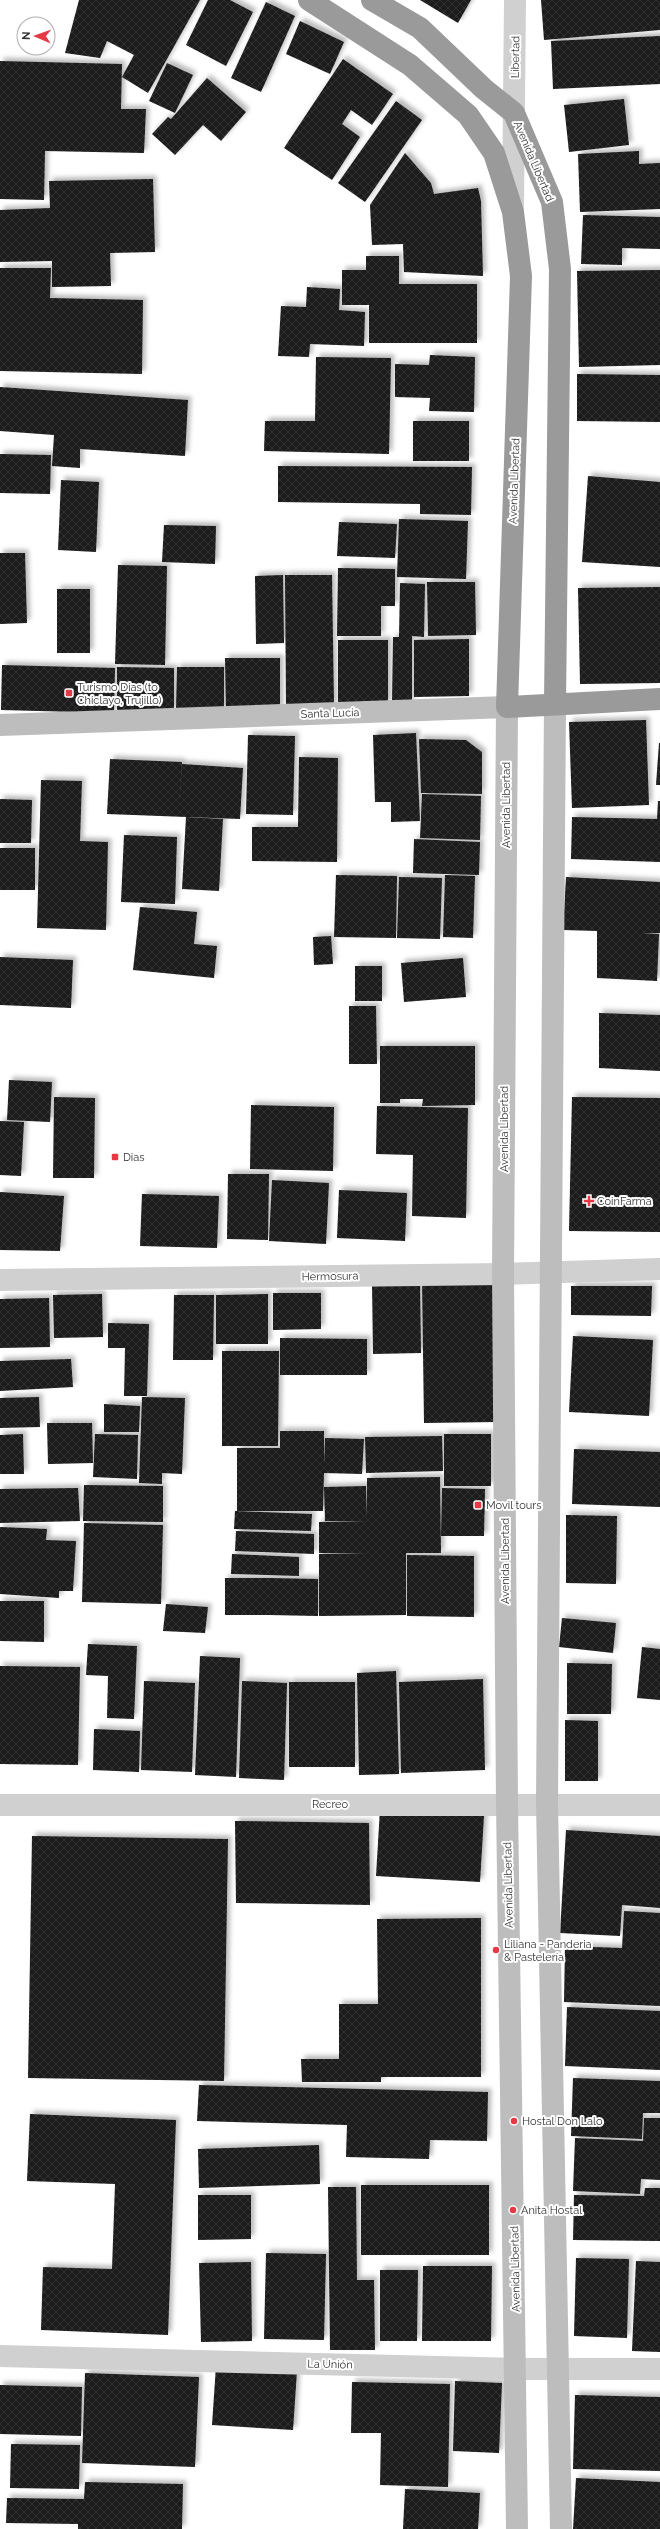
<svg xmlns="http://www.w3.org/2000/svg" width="660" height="2529" font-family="Raleway,sans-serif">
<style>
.building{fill:url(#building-cross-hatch);filter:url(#shadow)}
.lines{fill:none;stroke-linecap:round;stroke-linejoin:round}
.street{stroke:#d0d0d0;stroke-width:22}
.secondary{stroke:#bdbdbd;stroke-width:22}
.highway{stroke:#9a9a9a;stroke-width:22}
.poi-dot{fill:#e63946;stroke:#fff;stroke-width:1.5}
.labels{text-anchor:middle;stroke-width:4;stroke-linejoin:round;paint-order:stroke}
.street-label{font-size:11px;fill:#333;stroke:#fff}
.poi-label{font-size:11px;fill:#333;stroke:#fff;text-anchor:start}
</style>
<defs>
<pattern id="building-cross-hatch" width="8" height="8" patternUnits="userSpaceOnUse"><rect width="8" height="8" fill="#1a1a1a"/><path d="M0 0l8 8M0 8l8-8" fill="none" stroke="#333"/></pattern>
<filter id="shadow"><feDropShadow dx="3.5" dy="-3.5" stdDeviation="2" flood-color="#0004"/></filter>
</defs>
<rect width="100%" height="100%" fill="#fff"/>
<!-- building -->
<g class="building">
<path d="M79,0H200L148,93L122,77L134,55L107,41L100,58L65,53Z"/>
<path d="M208,0H230L253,12L226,66L186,45Z"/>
<path d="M420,0H471L458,23Z"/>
<path d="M541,0H660V30L544,40Z"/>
<path d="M266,2L295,16L261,92L231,78Z"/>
<path d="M300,21L344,42L330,74L286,54Z"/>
<path d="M660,36V84L553,89L551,41Z"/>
<path d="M343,59L393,94L372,125L351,110L342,124L360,137L332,180L284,148Z"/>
<path d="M0,61L122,64L121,109H146L144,153L45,151L44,200L0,199Z"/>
<path d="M167,63L193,75L175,113L149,101Z"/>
<path d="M207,78L246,112L221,141L203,125L175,155L152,134L168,117L171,119Z"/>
<path d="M624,99L629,145L569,152L564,105Z"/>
<path d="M396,101L422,120L365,202L338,183Z"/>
<path d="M639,151V164L660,163V209L580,212L578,154Z"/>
<path d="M405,153L431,183L434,194L478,188L481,201L483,276L404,272L403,244L372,245L370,205Z"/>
<path d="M153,179L155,252L110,253L111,286L52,287V261L0,262V210L50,208L49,181Z"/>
<path d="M583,215L660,217V249L622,248V265L581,264Z"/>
<path d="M366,256H399V284H477V343H369V305H342V270H366Z"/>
<path d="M0,268H51L50,298L143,300L142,374L0,371Z"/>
<path d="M660,270V365L579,367L577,271Z"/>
<path d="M307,287L340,289L339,310L365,312L364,346L310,344L309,357L278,356L281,306L306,307Z"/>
<path d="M430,355L475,357L474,412L429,411L430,398L395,397V364L429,365Z"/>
<path d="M316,357L391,358L389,454L264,451L265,421H315Z"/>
<path d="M577,374L660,375V422L577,421Z"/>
<path d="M0,387L188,400L185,456L80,449V468L52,466L54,435L0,431Z"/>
<rect x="413" y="421" width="56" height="40"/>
<path d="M0,454L51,455L50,494L0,493Z"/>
<path d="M278,466L472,467L471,515L420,514V504L278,502Z"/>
<path d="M588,476L660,482V567L582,562Z"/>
<path d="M61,480L99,482L96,552L58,550Z"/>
<path d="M399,519L468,521L466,579L397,577Z"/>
<path d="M339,522L397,524L395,558L337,556Z"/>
<path d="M164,525L216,526L215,564L162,562Z"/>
<path d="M0,553H25L27,623L0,624Z"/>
<path d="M118,565L167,566L165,665L115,664Z"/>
<path d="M338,568L395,569V606H381V636H337Z"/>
<path d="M283,575L284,643L256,644L255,576Z"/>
<path d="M285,575H332L334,706L286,707Z"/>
<path d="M427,582H475L476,635L428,636Z"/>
<path d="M400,583L425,584L424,637L412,636V702H392L393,637H399Z"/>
<path d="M660,587V683L580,684L578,588Z"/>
<rect x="57" y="589" width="33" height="64"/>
<path d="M469,639V696L414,697V640Z"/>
<path d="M338,640H388V704L338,703Z"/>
<path d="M225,658H280V710H226Z"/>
<path d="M2,665L115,668L114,713L1,710Z"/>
<path d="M117,667L174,668V711L117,712Z"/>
<path d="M177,667H224V711L176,710Z"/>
<path d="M646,720L649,805L572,808L569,722Z"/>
<path d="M416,733L420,821L391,822V802H375L373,735Z"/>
<path d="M248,735L295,736L293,815L246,814Z"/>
<path d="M419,739L466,740L482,752V794L421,793Z"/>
<path d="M659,743H660V785H656Z"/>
<path d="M299,757L338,758L337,862L252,861V827H298Z"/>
<path d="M110,759L182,762L179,807L182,764L243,768L240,819L107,814Z"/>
<path d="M41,780L82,781L80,841L108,842L106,930L37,928Z"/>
<path d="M422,794L481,796L480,840L420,838Z"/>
<path d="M0,799L32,800L31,843H0Z"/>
<path d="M658,801H660V862L571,859L572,817L657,819Z"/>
<path d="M186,817L223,819L219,891L182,889Z"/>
<path d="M124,835L177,837L175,904L121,902Z"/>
<path d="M414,839L480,842L479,875L413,873Z"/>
<rect x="0" y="848" width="35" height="42"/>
<path d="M336,875L397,876L396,938L334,937Z"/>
<path d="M445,875L475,876L473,938L443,937Z"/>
<path d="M399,877L442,878L440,939L397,938Z"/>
<path d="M566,877L660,882V933H642L659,934L657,981L597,978V931L563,930Z"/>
<path d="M140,907L197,912L194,944L217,946L214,978L133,970Z"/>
<path d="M331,936L333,964L314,965L313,937Z"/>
<path d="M0,957L73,960L71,1008L0,1005Z"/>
<path d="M463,958L466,997L404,1002L401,963Z"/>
<rect x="355" y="966" width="27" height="35"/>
<path d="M349,1006H376L377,1064H349Z"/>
<path d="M599,1013L660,1015V1071L599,1068Z"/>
<path d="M380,1046H475V1105L422,1106L423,1099H400V1103H380Z"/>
<path d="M9,1080L52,1082L50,1122L7,1120Z"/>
<path d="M54,1097L95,1098L94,1178H53Z"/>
<path d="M572,1097L660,1098V1232L569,1231Z"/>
<path d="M251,1105L334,1107L333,1171L250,1169Z"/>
<path d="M377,1106L468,1108L466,1218L412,1216L413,1155L376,1154Z"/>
<path d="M0,1121L24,1122L21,1176L0,1175Z"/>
<path d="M228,1174H269L268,1240L227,1239Z"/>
<path d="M272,1180L329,1183L326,1244L269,1241Z"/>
<path d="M339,1190L407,1193L405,1241L337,1238Z"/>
<path d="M0,1192L64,1196L60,1251L0,1250Z"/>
<path d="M142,1194L219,1196L217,1248L140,1246Z"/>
<path d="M494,1278L496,1422L424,1423L422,1279Z"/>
<path d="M420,1282L421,1353L373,1354L372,1283Z"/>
<path d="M571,1286H652L651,1316L571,1315Z"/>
<path d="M273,1293H321V1329L273,1330Z"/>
<path d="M102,1294L103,1337L54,1338L53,1295Z"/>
<path d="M268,1294V1344H216V1295Z"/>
<path d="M174,1295H214L213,1360H173Z"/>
<path d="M49,1298L50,1347L0,1348V1299Z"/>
<path d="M108,1323L149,1324L147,1396H124L125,1348H108Z"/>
<path d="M573,1336L653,1340L649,1416L569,1412Z"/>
<path d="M280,1338L367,1339V1375H280Z"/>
<path d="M222,1351H279L278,1446H222Z"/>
<path d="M71,1359L73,1387L0,1391V1361Z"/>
<path d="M39,1397L40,1427L0,1428V1398Z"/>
<path d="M142,1397L185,1398L182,1474L162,1473V1484L139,1483Z"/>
<path d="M104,1404L140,1406L139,1432H104Z"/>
<path d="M47,1423H92L93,1463L48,1464Z"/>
<path d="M280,1431H324V1464L325,1438L364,1439L362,1474L324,1473L323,1511H237V1448H280Z"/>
<path d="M23,1434L24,1474H0V1435Z"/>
<path d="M95,1434L138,1435L137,1479L93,1477Z"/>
<rect x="444" y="1434" width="47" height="52"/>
<path d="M442,1436L443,1471L366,1473L365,1437Z"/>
<path d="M574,1449L660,1452V1507L572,1504Z"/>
<path d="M440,1477L441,1553H406V1615L319,1616V1554H367L319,1553V1522L367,1521H325L324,1487L366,1486L367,1517V1478Z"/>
<path d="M84,1485L163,1486V1522L83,1521Z"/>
<path d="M78,1488L80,1521L0,1523V1489Z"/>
<path d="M442,1488L485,1489L484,1536H441Z"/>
<path d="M235,1511L312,1514L311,1531L234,1529Z"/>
<path d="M566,1515L617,1516L616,1584L566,1583Z"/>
<path d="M84,1523L163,1525L161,1604L82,1602Z"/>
<path d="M0,1527L47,1529L46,1540L76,1541L73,1591H59V1598L0,1594Z"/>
<path d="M236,1531L314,1534V1554L235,1551Z"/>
<path d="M232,1554L299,1557V1576L231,1574Z"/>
<path d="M407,1555L474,1556V1617L407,1616Z"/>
<rect x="225" y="1578" width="44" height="37"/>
<path d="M269,1578L318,1579V1616L269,1615Z"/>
<path d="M0,1601H44V1642L0,1641Z"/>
<path d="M166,1604L208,1607L205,1633L163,1631Z"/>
<path d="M562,1618L616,1623L613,1653L559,1647Z"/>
<path d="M88,1644L137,1646L134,1719L107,1718L108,1676L86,1675Z"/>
<path d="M642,1647L660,1649V1700L637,1698Z"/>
<path d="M200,1656L240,1658L236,1777L195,1775Z"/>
<path d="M567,1663L612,1664L611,1714H567Z"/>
<path d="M0,1666L80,1667L78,1765L0,1764Z"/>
<path d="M396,1671L399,1774L359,1775L357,1673Z"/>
<path d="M483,1679L485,1770L401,1773L399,1682Z"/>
<path d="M144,1681L195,1683L192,1772L141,1770Z"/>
<path d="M242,1681L287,1683L284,1780L239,1778Z"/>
<rect x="289" y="1682" width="66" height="85"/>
<path d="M565,1720L598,1721V1781H565Z"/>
<path d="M94,1729L140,1731L139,1772L93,1770Z"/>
<path d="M380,1809L484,1816L480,1882L376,1876Z"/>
<path d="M235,1821L369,1823L370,1905L236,1903Z"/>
<path d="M566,1830L660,1836V1908L622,1905L620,1936L560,1933Z"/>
<path d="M32,1836L228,1839L224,2081L28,2078Z"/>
<path d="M624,1911L660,1913V2006L564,2002L565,1946L622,1948Z"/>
<path d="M481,1918V2077H381V2082H302L301,2059H339V2004H378L377,1919Z"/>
<path d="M567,2007L660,2011V2070L565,2066Z"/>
<path d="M573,2078L660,2081V2113H643L642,2139L571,2136Z"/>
<path d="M199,2085L488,2092L487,2141L430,2140L429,2159L346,2157L347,2125L197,2121Z"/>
<path d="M30,2114L176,2120L168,2335L41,2330L43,2267L112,2269L115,2184L27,2181Z"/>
<path d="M644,2118H660V2180L641,2179L640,2194L573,2191L575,2138L643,2141Z"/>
<path d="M319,2145L320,2184L199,2188L198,2149Z"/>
<rect x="361" y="2185" width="128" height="70"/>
<path d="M328,2187H356L357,2280H374L375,2350H330Z"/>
<path d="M645,2188H660V2241L573,2240L574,2195L644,2196Z"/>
<path d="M198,2195H251V2239L198,2240Z"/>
<path d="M266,2253L326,2254L324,2340L264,2339Z"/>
<path d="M576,2258L629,2259L627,2338L574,2336Z"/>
<path d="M636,2261L660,2262V2352L632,2351Z"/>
<path d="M251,2262L252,2341L201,2342L199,2263Z"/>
<path d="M423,2266H492L491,2341H422Z"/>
<path d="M380,2270H418L417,2341H380Z"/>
<path d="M216,2366L297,2371L293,2430L212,2425Z"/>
<path d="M85,2373L199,2377L195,2467L82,2463Z"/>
<path d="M455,2381L502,2383L499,2453L453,2451Z"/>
<path d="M352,2382L450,2384L448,2487L380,2485L381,2433H351Z"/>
<path d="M0,2385L82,2387L81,2436L0,2434Z"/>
<path d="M575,2395L660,2397V2471L573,2469Z"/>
<path d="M11,2444L80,2445L79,2489L10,2488Z"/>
<path d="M576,2478L660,2482V2529H573Z"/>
<path d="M85,2482L183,2484L182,2529H78V2524L6,2523L7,2498L84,2499Z"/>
<path d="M405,2489L480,2493L478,2529H403Z"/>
</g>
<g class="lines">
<!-- street -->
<g class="street">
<path d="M513,207L515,0"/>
<path d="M0,1280L503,1274L660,1269"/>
<path d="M0,1805H660"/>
<path d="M0,2356L516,2369H660"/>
</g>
<!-- secondary -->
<g class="secondary">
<path d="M555,703L547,1803L561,2529"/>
<path d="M0,725L507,707L503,1274L507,1803L517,2529"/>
</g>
<!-- highway -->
<g class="highway">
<path d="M309,0L410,65L468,115L494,153L513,212L521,276L507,707L660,699"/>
<path d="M372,0L420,28L484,89L514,113L552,202L560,269L555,703"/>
</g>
</g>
<!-- markers -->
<g class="poi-dot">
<rect x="65" y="689" width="8" height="8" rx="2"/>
<rect x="111" y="1153" width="8" height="8" rx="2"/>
<path d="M587 1195h4v4h4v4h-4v4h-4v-4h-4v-4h4z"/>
<rect x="474" y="1501" width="8" height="8" rx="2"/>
<circle cx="496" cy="1950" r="4"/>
<circle cx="514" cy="2121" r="4"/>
<circle cx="513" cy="2210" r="4"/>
</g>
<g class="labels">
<!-- street labels -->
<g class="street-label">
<text transform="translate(515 57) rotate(-89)" y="4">Libertad</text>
<text transform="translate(534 161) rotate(67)" y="4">Avenida Libertad</text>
<text transform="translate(514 481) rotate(-88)" y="4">Avenida Libertad</text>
<text transform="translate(330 713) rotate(-2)" y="4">Santa Lucía</text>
<text transform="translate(506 805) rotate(-90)" y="4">Avenida Libertad</text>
<text transform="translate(504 1129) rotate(-90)" y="4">Avenida Libertad</text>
<text transform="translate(330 1276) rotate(-1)" y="4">Hermosura</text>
<text transform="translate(505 1561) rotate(-90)" y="4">Avenida Libertad</text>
<text x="330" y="1808">Recreo</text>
<text transform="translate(508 1885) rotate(-91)" y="4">Avenida Libertad</text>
<text transform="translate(515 2269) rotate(-91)" y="4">Avenida Libertad</text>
<text transform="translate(330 2364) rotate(1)" y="4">La Unión</text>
</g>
<!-- poi labels -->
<g class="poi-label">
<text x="77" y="691">Turismo Dias (to<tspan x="77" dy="13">Chiclayo, Trujillo)</tspan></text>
<text x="123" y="1161">Dias</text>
<text x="597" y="1205">CoinFarma</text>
<text x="486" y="1509">Movil tours</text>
<text x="504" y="1948">Liliana - Panderia<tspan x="504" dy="13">&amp; Pastelería</tspan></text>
<text x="522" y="2125">Hostal Don Lalo</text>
<text x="521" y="2214">Anita Hostal</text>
</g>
</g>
<!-- north arrow -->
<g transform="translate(36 36) rotate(272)"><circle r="19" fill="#ffffff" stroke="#adadad"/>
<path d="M0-3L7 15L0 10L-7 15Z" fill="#e63946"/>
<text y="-6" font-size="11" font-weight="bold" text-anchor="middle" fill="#333333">N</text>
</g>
</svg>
